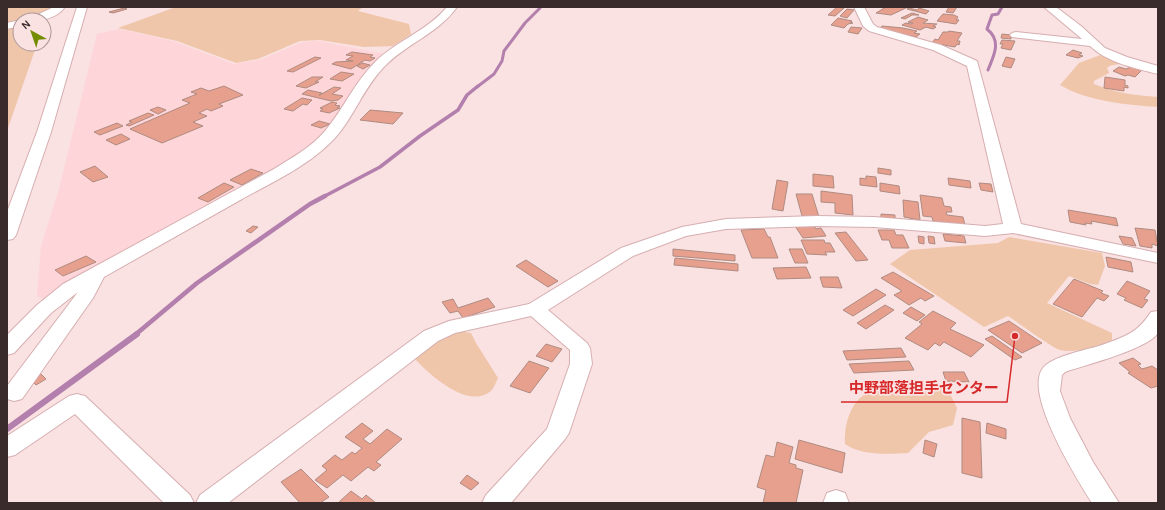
<svg xmlns="http://www.w3.org/2000/svg" width="1165" height="510" font-family="Karla,'Noto Sans JP',sans-serif">
<style>
.built{fill:#fed5d8}
.green{fill:#efc6a9}
.lines{fill:none;stroke-linecap:round;stroke-linejoin:round}
.stream-far3{stroke:#b37fac;stroke-width:3}
.stream-far2{stroke:#b37fac;stroke-width:3.5}
.stream-far1{stroke:#b37fac;stroke-width:4.5}
.stream{stroke:#b37fac;stroke-width:6}
.building{fill:#e7a08d;stroke:#af8b81}
.street-casing{stroke:#d6aeb0;stroke-width:2}
.street{fill:#fff;fill-rule:evenodd}
.leader{fill:none;stroke:#d62828;stroke-width:1.5}
.callout-dot{fill:#d62828;stroke:#fae1e2;stroke-width:1.5}
.callout-label{font-size:15px;text-anchor:middle;font-weight:bold;fill:#d62828;stroke:#fae1e2;stroke-width:3.5;stroke-linejoin:round;paint-order:stroke}
</style>
<rect width="100%" height="100%" fill="#fae1e2"/>
<!-- built -->
<path class="built" d="M119,29L173,41L234,64L260,60L302,42L319,41L385,54L333,124L307,149L268,173L76,278L44,299L37,296L41,246L59,189L97,34Z"/>
<!-- green -->
<g class="green">
<path d="M7,7H50L44,25V20H20V44H37L7,131Z"/>
<path d="M176,7H363L358,11L409,24L411,34L393,46L364,47L320,40L300,41L258,59L236,63L177,41L118,28Z"/>
<path d="M1103,54L1125,62C1119,66 1112,63 1107,68L1109,73L1094,81V84C1115,93 1135,95 1158,97V107C1128,105 1086,101 1060,85L1079,63Z"/>
<path d="M1009,237L1102,253L1105,266L1098,285L1090,284L1069,276L1047,303L1112,333V340C1098,346 1076,354 1060,350C1051,347 1019,323 1008,316L984,327L890,264L910,250L998,243Z"/>
<path d="M453,330L471,333L476,343L498,378C496,382 494,388 491,391C468,410 430,375 415,359L417,352Z"/>
<path d="M904,386L942,387L948,390L957,408L953,425L929,432L908,453C888,454 862,456 845,444C844,423 851,398 873,390C882,386 895,387 904,386Z"/>
</g>
<g class="lines">
<!-- stream-far3 -->
<g class="stream-far3">
<path d="M988,70C994,55 1002,41 987,29L992,15L998,14L1002,7"/>
<path d="M477,87L494,74L502,61L504,51L525,23L540,8"/>
</g>
<!-- stream-far2 -->
<path class="stream-far2" d="M323,197L380,167L420,136L458,110L467,95L478,86"/>
<!-- stream-far1 -->
<path class="stream-far1" d="M135,335L197,283L310,204L325,196"/>
<!-- stream -->
<path class="stream" d="M7,429L137,334"/>
</g>
<!-- building -->
<g class="building">
<path d="M837,7L844,8L835,16L828,15Z"/>
<path d="M886,7H908L891,15L876,13Z"/>
<path d="M949,7H957L953,13L946,12Z"/>
<path d="M124,8L127,9L113,13L109,12Z"/>
<path d="M909,8L917,10L919,8L929,11L926,14L907,9Z"/>
<path d="M847,9L854,10L847,18L840,16Z"/>
<path d="M912,13L919,15H912L905,19L901,18Z"/>
<path d="M943,14L954,15L958,17L956,20H959L956,24L937,21Z"/>
<path d="M918,17L928,20L923,23L937,24L933,26L936,27L933,29L926,27L920,30L902,25L906,23L911,24L913,23L908,22Z"/>
<path d="M838,18L852,21L850,22L853,23L848,24L844,28L831,25Z"/>
<path d="M882,26L903,28L917,31L914,33L920,34L916,37L882,30L880,28Z"/>
<path d="M851,27L862,28L858,34L848,32Z"/>
<path d="M949,31L962,33L957,41H960L959,45L957,44L955,47L932,43L935,39L938,40L943,32H948Z"/>
<path d="M1002,34L1011,35V39L1001,38Z"/>
<path d="M1002,40L1015,41L1011,50L1001,48L1003,44H1000Z"/>
<path d="M1073,50L1082,53L1079,55L1083,56L1078,58L1066,55Z"/>
<path d="M352,52L373,55L370,57L375,58L370,61L365,60L351,69L332,64L336,62L353,61L346,60L353,56L346,55Z"/>
<path d="M315,57L321,58L293,72L287,71Z"/>
<path d="M1006,57L1015,59L1011,68L1002,66Z"/>
<path d="M362,63L370,65L363,69L357,66Z"/>
<path d="M1119,67L1126,69L1131,67L1144,68L1135,77L1128,75L1125,76L1113,71Z"/>
<path d="M341,72L354,74L342,81L330,79Z"/>
<path d="M312,77H323L315,82H319L306,88L296,86Z"/>
<path d="M1105,77L1125,80V85L1128,86V88L1124,87V91L1104,88Z"/>
<path d="M224,86L243,95L219,104L223,106L211,111L207,109L199,113L207,116L193,122L203,126L162,143L130,129L190,103L182,100L197,94L191,92L201,88L209,91Z"/>
<path d="M334,87L341,88L332,94L343,96L338,100L331,101L302,94L308,90L322,93L319,95H320Z"/>
<path d="M302,98L312,100L307,105L303,104L293,111L284,109Z"/>
<path d="M332,102L337,103L335,105L340,106L337,108H340L329,113L320,111L323,109L320,108Z"/>
<path d="M158,107L166,110L158,114L150,110Z"/>
<path d="M370,110L403,113L393,124L360,120Z"/>
<path d="M148,113L154,115L129,126L126,125L132,122L129,121Z"/>
<path d="M319,121L330,124L321,128L311,125Z"/>
<path d="M117,123L123,126L100,135L94,132Z"/>
<path d="M121,134L130,139L116,145L106,140Z"/>
<path d="M95,166L108,177L93,182L80,172Z"/>
<path d="M878,168L891,170V175L878,173Z"/>
<path d="M251,169L263,173L242,185L230,180Z"/>
<path d="M813,174L833,176L834,188L813,186Z"/>
<path d="M866,176L876,177L877,187L860,185V178L866,179Z"/>
<path d="M948,178L970,181L971,188L949,185Z"/>
<path d="M777,180L788,182L783,211L772,209Z"/>
<path d="M224,183L234,187L208,202L198,198Z"/>
<path d="M880,183L899,186L900,194L880,191Z"/>
<path d="M979,183L991,184L993,192L981,190Z"/>
<path d="M821,191L852,195L853,215L835,213V203L821,202Z"/>
<path d="M796,194H812L819,217L802,216Z"/>
<path d="M920,195L942,198L944,206L951,207L952,212H946L947,215L963,217L965,225L933,221L932,217L923,216Z"/>
<path d="M903,200L918,202L920,220L904,217Z"/>
<path d="M1068,210L1116,218L1118,226L1091,221L1092,224L1085,223L1086,225L1070,222Z"/>
<path d="M881,214L895,215V220L881,218Z"/>
<path d="M813,224L816,229L821,228L826,236L803,238L795,226Z"/>
<path d="M253,226L258,227L251,233L246,231Z"/>
<path d="M1135,228L1155,230L1158,246L1152,244V248L1140,246Z"/>
<path d="M764,229L768,237H770L778,258H752L741,230Z"/>
<path d="M878,230H894L896,235H903L909,248H892L889,240H882Z"/>
<path d="M846,232L868,260L856,261L835,233Z"/>
<path d="M943,234L964,236L966,243L945,241Z"/>
<path d="M918,236L924,237V244L919,243Z"/>
<path d="M928,236L934,237L935,244L929,243Z"/>
<path d="M1119,236L1132,238L1136,246L1123,244Z"/>
<path d="M801,240H824L825,243H830L835,252H825L827,255L807,254Z"/>
<path d="M673,249L735,255V261L673,256Z"/>
<path d="M789,249H802L808,263H795Z"/>
<path d="M86,256L96,262L63,276L55,270Z"/>
<path d="M1106,257L1131,262L1133,272L1108,267Z"/>
<path d="M675,258L738,264V271L674,265Z"/>
<path d="M526,260L558,281L548,287L516,266Z"/>
<path d="M806,267L811,278L777,279L773,268Z"/>
<path d="M893,272L934,296L925,301L921,298L909,305L894,295L902,291L881,278Z"/>
<path d="M820,277H838L842,288L823,287Z"/>
<path d="M1074,279L1103,291L1101,293L1109,296L1104,301L1097,298L1082,317L1053,304Z"/>
<path d="M1127,281L1150,291L1144,299L1148,300L1142,308L1124,300L1126,298L1117,294Z"/>
<path d="M876,289L886,295L853,316L843,310Z"/>
<path d="M488,298L495,307L463,318L458,311L450,313L442,302L453,299L458,308Z"/>
<path d="M885,305L894,310L866,329L857,323Z"/>
<path d="M911,307L925,315L917,321L903,313Z"/>
<path d="M933,311L956,323L950,329L984,345L971,357L944,342L940,346L935,343L928,350L905,338L922,324L919,322Z"/>
<path d="M1009,321L1042,343L1022,353L988,330Z"/>
<path d="M992,336L1022,357L1015,360L985,339Z"/>
<path d="M546,344L562,349L552,362L536,356Z"/>
<path d="M901,348L906,357L847,360L843,351Z"/>
<path d="M1133,358L1141,364L1138,365L1142,369L1152,366L1158,370V386L1151,388L1128,373L1130,372L1119,363Z"/>
<path d="M529,361L549,368L530,393L510,386Z"/>
<path d="M909,361L914,370L854,373L849,364Z"/>
<path d="M943,372H964L969,382L946,381Z"/>
<path d="M41,374L46,379L36,385L30,379Z"/>
<path d="M962,418L980,422L982,478L962,473Z"/>
<path d="M362,423L373,431L363,439L370,444L387,429L402,439L376,462L381,465L374,471L368,467L351,481L343,475L327,488L315,480L327,470L322,466L335,455L342,460L352,452L355,454L362,448L345,437Z"/>
<path d="M987,423L1006,429V439L986,433Z"/>
<path d="M799,440L845,453L842,473L795,459Z"/>
<path d="M925,440L937,444L934,457L923,453Z"/>
<path d="M777,442L793,447L789,463L796,465V468L803,470L796,503H763L766,490L757,487L766,455L774,457Z"/>
<path d="M301,469L329,497L320,503H300L281,482Z"/>
<path d="M467,475L479,483L471,490L460,483Z"/>
<path d="M351,491L362,499L366,495L376,503H338Z"/>
</g>
<g class="lines">
<!-- street casing -->
<g class="street-casing">
<g id="street">
<path d="M53,7H65C55,20 42,20 28,20C31,16 46,12 53,7Z"/>
<path d="M77,7H87L51,132L16,235L13,239L7,240V212L37,132Z"/>
<path d="M447,7H457C438,34 405,44 383,68C361,91 352,123 329,144C304,168 271,183 242,199C196,225 150,251 104,277L93,298L22,399L14,401L7,399V386L78,292L51,313L14,353L7,355V335L37,305L63,284L274,169C291,158 311,148 325,131C343,110 354,83 375,62C396,41 427,31 447,7Z"/>
<path d="M854,7H864L873,24L877,27L941,45L977,61L1021,224L1158,253V263L1013,233L985,236L874,227L817,226L726,229L686,236L633,256L548,310L587,343L590,348L592,364L569,433L565,439L511,503H482L486,495L547,429L570,364V350L531,316L455,333L438,341L228,503H196L200,495L424,331L449,321L529,304L621,248L682,227L726,219L817,216L874,217L985,226L1003,224L967,66L933,50L869,31L863,26Z"/>
<path d="M1044,7H1056L1081,26L1105,48L1127,57L1158,66V74C1135,68 1108,63 1090,46L1012,37L1010,35L1012,33L1016,32L1082,39Z"/>
<path d="M20,20V26L7,29V23Z"/>
<path d="M1158,311V333C1148,349 1085,365 1065,372L1062,375L1060,391L1070,418L1093,462L1119,503H1092C1077,479 1023,393 1043,368C1051,357 1085,350 1099,346C1123,337 1136,335 1151,312Z"/>
<path d="M77,394L85,396L190,495L194,503H164L75,414L15,455L7,457V436L69,396Z"/>
<path d="M836,490L845,493L849,503H823L827,493Z"/>
</g>
</g>
<!-- street -->
<use href="#street" class="street"/>
</g>
<!-- callouts -->
<path class="leader" d="M1015 336L1007 402H841"/>
<circle class="callout-dot" cx="1015" cy="336" r="4"/>
<g class="callout-label">
<text x="924" y="393">中野部落担手センター</text>
</g>
<!-- border -->
<rect width="1165" height="510" fill="none" stroke="#392a2b" stroke-width="16"/>
<!-- north arrow -->
<g transform="translate(32 32) rotate(320)"><circle r="19" fill="#fae1e2" stroke="#ad9899"/>
<path d="M0-3L7 15L0 10L-7 15Z" fill="#738c01"/>
<text y="-6" font-size="11" font-weight="bold" text-anchor="middle" fill="#392a2b">N</text>
</g>
</svg>
